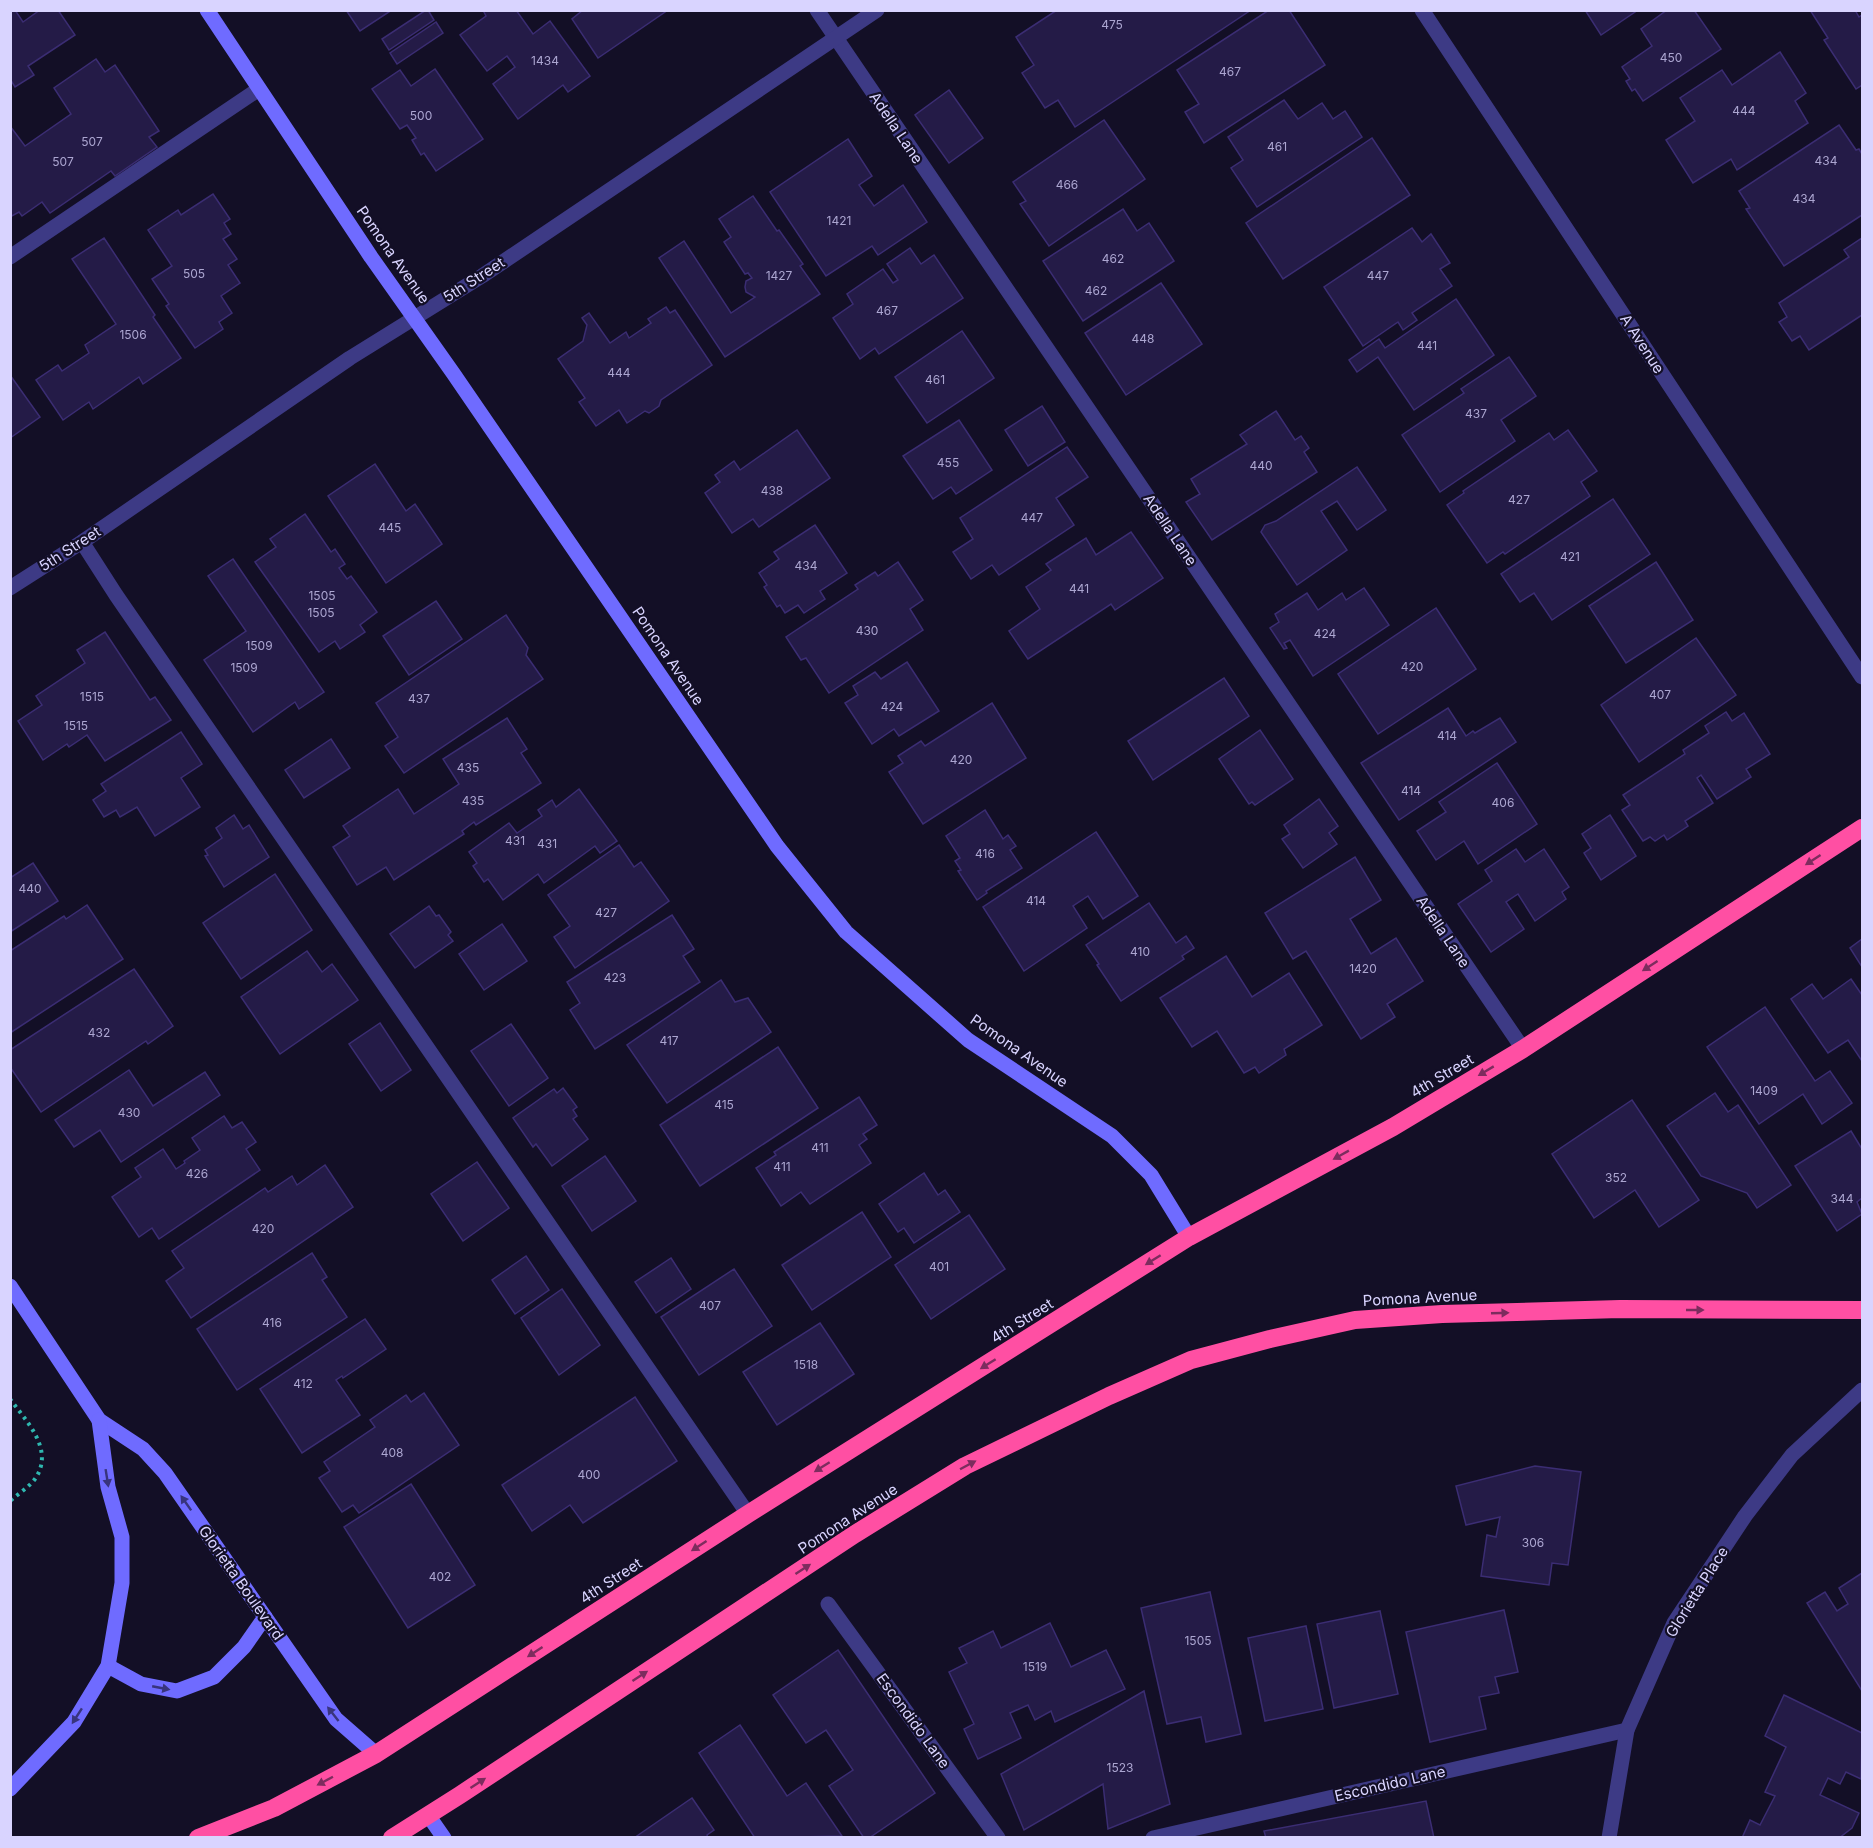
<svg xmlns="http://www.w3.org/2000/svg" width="1873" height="1848" font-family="Inter,sans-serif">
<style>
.building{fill:#241b47;stroke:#3b2d73;stroke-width:1.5}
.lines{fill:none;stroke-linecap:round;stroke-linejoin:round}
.path{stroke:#2fb8b0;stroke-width:4;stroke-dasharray:3 4.5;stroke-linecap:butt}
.lane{stroke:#3d3a85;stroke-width:15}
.street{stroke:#3d3a85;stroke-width:15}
.secondary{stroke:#6f6bff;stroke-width:15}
.highway{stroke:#ff4fa3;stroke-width:18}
.oneway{fill:#7d2c5e}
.oneway2{fill:#38347d}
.labels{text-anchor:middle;stroke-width:4.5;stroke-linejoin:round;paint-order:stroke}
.number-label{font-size:12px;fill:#aca6d1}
.street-label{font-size:15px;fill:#d9d4ff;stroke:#130f26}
</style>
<rect width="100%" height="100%" fill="#130f26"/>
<!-- building -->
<g class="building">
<path d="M10,10H15L23,22L40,10H58L75,35L28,66L34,75L15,87L12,82L10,83Z"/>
<path d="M346,10H392L360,31Z"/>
<path d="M426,10H428L434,20L389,50L382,39Z"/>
<path d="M483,10H516L533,34L550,21L590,76L568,92L563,85L518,119L493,84L515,67L507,56L487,71L460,35L486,16Z"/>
<path d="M583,10H668L598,58L572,19Z"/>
<path d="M1057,10H1251L1075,127L1058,100L1045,108L1022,73L1034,65L1016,37Z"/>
<path d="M1269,10H1289L1325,65L1204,143L1185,112L1199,104L1177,70Z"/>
<path d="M1585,10H1638L1601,35Z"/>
<path d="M1667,10H1694L1721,49L1643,101L1635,89L1632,91L1626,81L1630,79L1622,67L1652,46L1641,29Z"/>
<path d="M1810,10H1855L1859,17L1862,15V85L1856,89L1824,40L1828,38Z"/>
<path d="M436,22L443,33L397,64L390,53Z"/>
<path d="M1780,52L1806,93L1795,101L1808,123L1737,170L1731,159L1693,183L1666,140L1695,121L1680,98L1722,70L1732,85Z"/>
<path d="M96,59L105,72L115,65L159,131L149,137L157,147L115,176L111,171L50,213L42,202L22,216L19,212L10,217V126L25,146L71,114L54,88Z"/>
<path d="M435,69L483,139L436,171L424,153L421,155L412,140L416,138L407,125L400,129L372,89L400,70L411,86Z"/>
<path d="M949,90L983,138L949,163L915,115Z"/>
<path d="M1284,100L1298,119L1322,103L1333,119L1345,111L1362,137L1257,207L1231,168L1243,160L1228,137Z"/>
<path d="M1104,120L1145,179L1049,246L1020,204L1026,201L1013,182Z"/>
<path d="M1839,125L1856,150L1859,149L1862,154V215L1784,266L1746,209L1750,208L1739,191Z"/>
<path d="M1372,138L1410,195L1283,279L1246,223Z"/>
<path d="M848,139L872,176L859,185L874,206L903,185L927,222L878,255L872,246L826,276L770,192Z"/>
<path d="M213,194L230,219L224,223L231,234L223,239L237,259L228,265L240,283L221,296L232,313L219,322L223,329L195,348L166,306L169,304L152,279L172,266L148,230L178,210L181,215Z"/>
<path d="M753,196L777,231L779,230L803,264L800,266L820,294L725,357L659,258L684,241L731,313L755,297L746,292L745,287L746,281L752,278L748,273L745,274L724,242L731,237L719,219Z"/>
<path d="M1123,209L1137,231L1149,223L1174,261L1083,321L1043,261Z"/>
<path d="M1412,228L1422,242L1431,234L1450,263L1440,269L1452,286L1412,313L1417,320L1403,330L1398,322L1363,346L1324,287Z"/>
<path d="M104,238L155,315L153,317L181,358L143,384L139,377L93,409L89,402L63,420L36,380L58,365L62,371L89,353L85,345L116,324L72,259Z"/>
<path d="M1862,238V315L1809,350L1800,336L1792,341L1779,322L1787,317L1779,303L1849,257L1844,250Z"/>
<path d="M910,248L921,264L934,255L963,298L879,354L875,348L860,359L833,318L853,304L847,294L883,269L893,283L898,280L887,264Z"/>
<path d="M1161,283L1202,344L1126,395L1085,333Z"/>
<path d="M1456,299L1494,355L1414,410L1378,357L1357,372L1349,360L1379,339L1385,348Z"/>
<path d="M666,307L670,313L675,310L712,365L661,400L659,406L649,413L645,411L627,423L619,410L596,426L579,402L585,398L558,359L583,341L587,325L582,318L589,313L610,343L626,332L629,338L651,323L648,319Z"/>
<path d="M962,331L994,378L927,423L895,377Z"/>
<path d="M1509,357L1536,396L1501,420L1515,441L1440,492L1402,435L1464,393L1461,389Z"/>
<path d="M10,375L40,417L10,438Z"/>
<path d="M1042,406L1065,442L1028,466L1005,430Z"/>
<path d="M1276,411L1295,440L1301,436L1309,448L1304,452L1317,472L1212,540L1186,502L1200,494L1191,479L1247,444L1240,435Z"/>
<path d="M959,420L992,470L956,494L951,487L933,499L903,456Z"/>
<path d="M797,430L830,478L759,527L753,519L732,533L705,493L720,482L715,475L734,461L740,470Z"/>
<path d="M1568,430L1597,471L1581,482L1590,496L1505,554L1503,552L1487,563L1447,505L1464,493L1463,491L1549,433L1554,440Z"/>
<path d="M1067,447L1088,477L1056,498L1074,525L999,575L992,565L971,579L953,552L973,539L960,518Z"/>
<path d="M375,464L406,511L415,504L442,544L386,583L328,496Z"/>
<path d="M1357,467L1386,510L1357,530L1337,501L1321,511L1347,550L1297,585L1261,532L1265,525L1276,521Z"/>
<path d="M1613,499L1650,554L1552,620L1534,593L1520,602L1501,574Z"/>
<path d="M305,514L331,552L335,549L345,564L339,568L347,579L351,576L377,612L360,625L365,632L340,649L335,641L319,652L255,562L276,547L270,539Z"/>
<path d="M815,525L847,573L820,591L825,599L804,613L798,605L785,613L780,605L777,607L764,587L767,585L759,573L779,559L774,552Z"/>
<path d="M1131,532L1163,578L1115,610L1111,604L1028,659L1009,631L1040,609L1026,587L1051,570L1046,564L1086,538L1096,555Z"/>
<path d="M233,559L324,692L299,709L295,702L253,732L204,660L246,631L208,576Z"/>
<path d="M898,562L923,600L910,609L923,630L829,693L806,658L801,660L786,637L858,589L855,585L875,572L878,576Z"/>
<path d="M1656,562L1693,620L1626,663L1589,606Z"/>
<path d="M1364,588L1389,625L1313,676L1290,640L1284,643L1287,648L1284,649L1270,628L1279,622L1275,614L1307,593L1318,610L1342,593L1346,600Z"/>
<path d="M436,601L462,639L409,675L383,636Z"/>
<path d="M1436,608L1476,669L1378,734L1338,674Z"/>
<path d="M506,615L528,648L526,655L543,679L404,773L385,746L398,737L376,703Z"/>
<path d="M105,632L150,700L155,697L171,720L105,761L87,735L69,747L67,744L43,760L18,721L42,705L36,696L85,663L77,650Z"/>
<path d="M1696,638L1736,695L1639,762L1601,705Z"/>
<path d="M907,662L939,711L899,736L894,729L872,744L845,703L858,695L853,686L875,672L881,679Z"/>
<path d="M1224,678L1249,716L1153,780L1128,741Z"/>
<path d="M992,703L1026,758L923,824L889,772L903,763L898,756L921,741L925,746Z"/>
<path d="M1448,708L1466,736L1473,731L1475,733L1500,718L1516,742L1399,820L1361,763Z"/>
<path d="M1726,712L1732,721L1744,713L1770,754L1746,769L1751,777L1717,799L1701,775L1697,778L1713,803L1685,821L1688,826L1667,840L1664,835L1655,841L1650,837L1643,841L1622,810L1630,805L1623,795L1685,754L1683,750L1709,733L1705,726Z"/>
<path d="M507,718L527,749L521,753L541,783L476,825L474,822L462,831L464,834L394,880L386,867L357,885L333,847L350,836L343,826L398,789L414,814L459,784L443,759Z"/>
<path d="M1260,730L1293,779L1255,805L1252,802L1249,804L1219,759Z"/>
<path d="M181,732L202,764L181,778L200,807L155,836L137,807L120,817L116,810L104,817L93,800L106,791L101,784Z"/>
<path d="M331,739L350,768L304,798L285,770Z"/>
<path d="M1497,763L1537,824L1478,864L1464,841L1436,860L1417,831L1446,812L1439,802Z"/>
<path d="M579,789L617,841L600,853L595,846L544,883L538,874L503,900L488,879L484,882L473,866L477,863L469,852L509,823L517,833L542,816L538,810L552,800L556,807Z"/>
<path d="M1319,799L1338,826L1329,833L1337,844L1303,868L1282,839L1290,834L1284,825Z"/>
<path d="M985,810L1003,839L1008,835L1016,846L1010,850L1022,868L986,891L987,893L977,900L958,871L961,870L955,861L960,858L946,836Z"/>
<path d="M234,815L243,829L249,825L269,857L224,887L205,856L208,855L205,850L222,838L216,828Z"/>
<path d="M1610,815L1636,856L1601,880L1584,853L1591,848L1582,834Z"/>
<path d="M1096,832L1138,896L1103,919L1088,896L1073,906L1087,928L1024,971L983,907Z"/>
<path d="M619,845L634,867L641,862L669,901L575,968L554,937L570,926L548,895Z"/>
<path d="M1516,849L1525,862L1544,849L1569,887L1562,892L1566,899L1535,921L1518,894L1506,902L1524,929L1491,952L1458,904L1492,881L1485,870Z"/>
<path d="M1355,857L1381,900L1350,919L1371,954L1396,938L1423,981L1387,1004L1395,1017L1361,1039L1306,951L1293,959L1265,913Z"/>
<path d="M33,863L58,901L10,932V878Z"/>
<path d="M275,874L312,930L241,979L203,923Z"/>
<path d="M1149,903L1176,943L1186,936L1194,948L1182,956L1184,959L1121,1001L1097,965L1099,964L1086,945Z"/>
<path d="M87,905L123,959L10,1033V951L64,916L66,919Z"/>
<path d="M429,906L436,916L439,915L451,932L448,935L453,941L415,968L390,934Z"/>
<path d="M672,915L694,949L683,956L700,982L595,1049L570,1010L580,1003L567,982Z"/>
<path d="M502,924L527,961L484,990L459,954Z"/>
<path d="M1862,939V967L1850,948Z"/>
<path d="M307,951L322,972L332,964L358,1000L280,1054L241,997Z"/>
<path d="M1226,956L1252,997L1289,973L1322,1025L1284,1049L1286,1055L1259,1073L1255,1067L1244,1073L1217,1031L1192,1047L1160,998Z"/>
<path d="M134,969L173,1026L148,1044L146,1041L41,1112L10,1067V1050Z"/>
<path d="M1851,979L1862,995V1061L1848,1040L1828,1053L1791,999L1812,984L1823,999Z"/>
<path d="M721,980L735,1002L748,998L771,1032L667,1103L627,1045Z"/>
<path d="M1765,1007L1815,1081L1830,1071L1852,1103L1822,1124L1803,1094L1759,1124L1707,1047Z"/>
<path d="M380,1023L411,1070L381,1091L349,1044Z"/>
<path d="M511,1024L548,1078L509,1106L471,1051Z"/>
<path d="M778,1047L818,1108L700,1186L660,1125Z"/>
<path d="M129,1070L153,1106L205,1072L220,1095L121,1162L100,1130L74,1147L55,1120Z"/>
<path d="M563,1088L577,1107L573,1110L577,1116L573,1119L588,1139L552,1166L536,1144L533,1147L513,1118L554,1089L557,1093Z"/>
<path d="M1715,1093L1728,1112L1738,1105L1791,1185L1757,1208L1747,1193L1701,1176L1667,1126Z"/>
<path d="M859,1097L877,1125L863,1134L867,1139L859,1145L871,1163L810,1204L801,1192L781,1206L756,1168L776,1155L774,1152Z"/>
<path d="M1632,1100L1699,1200L1659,1227L1635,1190L1594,1218L1552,1154Z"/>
<path d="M224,1116L232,1128L242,1122L256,1142L246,1149L260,1170L159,1239L152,1228L139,1237L112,1197L141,1177L135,1168L163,1149L176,1169L185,1163L184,1161L200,1150L192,1138Z"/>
<path d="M1851,1131L1862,1149V1198L1857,1202L1862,1214L1837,1231L1795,1166Z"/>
<path d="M605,1156L636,1201L592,1231L562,1186Z"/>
<path d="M477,1162L509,1208L463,1241L431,1194Z"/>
<path d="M325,1165L353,1207L191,1318L166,1281L184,1268L172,1251L265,1188L268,1192L292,1176L297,1185Z"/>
<path d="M924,1173L938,1195L945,1190L960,1212L914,1243L904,1228L898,1232L879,1204Z"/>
<path d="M862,1212L891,1257L812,1310L782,1265Z"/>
<path d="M969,1215L1005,1269L931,1319L895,1265Z"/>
<path d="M312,1253L327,1277L322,1280L347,1317L237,1390L197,1329Z"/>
<path d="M526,1256L549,1290L515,1314L492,1280Z"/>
<path d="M671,1258L691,1289L656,1313L635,1282Z"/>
<path d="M734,1269L772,1326L699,1375L661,1317Z"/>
<path d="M562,1289L600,1345L559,1375L521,1318Z"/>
<path d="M365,1319L386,1349L343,1378L342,1376L336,1380L360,1415L302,1453L260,1389Z"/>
<path d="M820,1323L854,1374L777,1425L743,1372Z"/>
<path d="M424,1393L459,1445L359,1513L353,1505L342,1512L319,1478L330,1471L324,1462L375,1427L370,1420L406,1395L411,1402Z"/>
<path d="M635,1397L677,1461L583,1523L570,1505L532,1531L502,1485Z"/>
<path d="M1535,1466L1581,1472L1568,1565L1552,1563L1549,1585L1481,1576L1487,1535L1496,1537L1500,1517L1466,1525L1456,1486Z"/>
<path d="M411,1484L475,1585L408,1628L344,1527Z"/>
<path d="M1862,1573V1691L1807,1603L1825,1592L1837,1611L1848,1604L1839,1588Z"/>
<path d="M1210,1592L1241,1734L1206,1742L1201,1717L1167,1724L1141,1608Z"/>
<path d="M1504,1610L1518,1672L1495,1677L1499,1693L1479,1697L1486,1729L1430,1742L1406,1632Z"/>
<path d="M1380,1611L1398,1694L1334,1708L1317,1624Z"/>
<path d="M1050,1623L1071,1667L1106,1650L1125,1689L1055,1722L1051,1711L1035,1720L1028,1705L1010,1713L1021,1738L978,1759L964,1729L974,1724L949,1672L967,1663L959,1648L993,1631L1001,1648Z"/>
<path d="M1306,1626L1323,1709L1265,1721L1248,1638Z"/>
<path d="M838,1650L935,1793L869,1838H864L829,1786L853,1770L826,1730L806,1743L773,1695Z"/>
<path d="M1144,1691L1170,1804L1108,1829L1103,1784L1024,1830L1001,1774Z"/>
<path d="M1784,1695L1862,1733L1861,1779L1846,1772L1840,1784L1828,1778L1820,1795L1859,1813L1852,1828L1839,1838H1742L1750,1820L1760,1825L1775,1796L1765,1792L1786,1747L1765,1736Z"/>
<path d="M740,1725L787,1796L806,1783L842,1836L755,1838L699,1753Z"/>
<path d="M692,1798L714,1830L707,1835L708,1838H634Z"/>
<path d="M1426,1801L1434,1838H1266L1264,1831Z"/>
</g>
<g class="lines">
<!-- path -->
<path class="path" d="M10,1399C27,1422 55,1450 35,1479C29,1487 18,1494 10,1501"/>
<!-- lane -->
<g class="lane">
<path d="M10,257L259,89"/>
<path d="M82,542L116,595L748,1514"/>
</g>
<!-- street -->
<g class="street">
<path d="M817,10L1523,1049"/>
<path d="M1422,10L1862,677"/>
<path d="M10,588L82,542L350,358L482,276L877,10"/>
<path d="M828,1604L998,1838"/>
<path d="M1153,1838L1627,1730"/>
<path d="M1609,1838L1627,1730L1674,1623L1745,1516L1792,1455L1862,1390"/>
</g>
<!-- secondary -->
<g class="secondary">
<path d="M207,10L371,257L453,373L777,846L846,932L968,1040L1112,1136L1151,1175L1189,1237"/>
<path d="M10,1286L99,1420L143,1449L165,1473L336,1719L376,1754"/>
<path d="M108,1666L141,1684L177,1691L214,1677L244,1647L265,1617"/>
<path d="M10,1789L74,1722L108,1666L122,1583V1537L108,1487L99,1420"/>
<path d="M428,1815L444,1838"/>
</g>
<!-- highway -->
<g class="highway">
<path d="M198,1838L274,1808L376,1754L748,1514L1189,1237L1393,1127L1523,1049L1862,828"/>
<path d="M392,1838L460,1795L855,1534L965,1466L1109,1396L1191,1360L1270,1339L1355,1320L1442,1314L1620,1309L1862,1310"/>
</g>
</g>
<!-- one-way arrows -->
<defs><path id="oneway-solid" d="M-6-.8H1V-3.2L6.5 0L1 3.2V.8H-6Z" transform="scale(1.5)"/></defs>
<g class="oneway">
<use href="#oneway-solid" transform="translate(1813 860) rotate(147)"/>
<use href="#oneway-solid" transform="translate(1650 966) rotate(147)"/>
<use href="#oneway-solid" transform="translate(1486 1071) rotate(149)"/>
<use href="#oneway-solid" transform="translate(1341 1155) rotate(151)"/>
<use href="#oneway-solid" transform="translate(1153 1260) rotate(148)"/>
<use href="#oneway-solid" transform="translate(1695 1310)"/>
<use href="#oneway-solid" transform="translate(1500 1313) rotate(-2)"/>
<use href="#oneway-solid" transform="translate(988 1364) rotate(148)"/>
<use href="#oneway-solid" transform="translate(968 1465) rotate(-28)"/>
<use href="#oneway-solid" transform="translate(822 1467) rotate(148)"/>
<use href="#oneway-solid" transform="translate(699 1546) rotate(147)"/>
<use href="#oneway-solid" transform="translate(803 1569) rotate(-33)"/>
<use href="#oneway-solid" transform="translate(535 1652) rotate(147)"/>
<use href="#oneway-solid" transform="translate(640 1676) rotate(-33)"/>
<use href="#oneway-solid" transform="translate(325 1781) rotate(152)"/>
<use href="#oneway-solid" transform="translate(478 1783) rotate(-33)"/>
</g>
<g class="oneway2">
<use href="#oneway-solid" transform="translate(107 1478) rotate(81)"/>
<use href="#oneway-solid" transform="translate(186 1503) rotate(-125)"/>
<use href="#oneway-solid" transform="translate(161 1688) rotate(11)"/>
<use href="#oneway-solid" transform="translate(333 1714) rotate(-128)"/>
<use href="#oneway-solid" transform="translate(77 1716) rotate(123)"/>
</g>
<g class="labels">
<!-- number labels -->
<g class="number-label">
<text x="1112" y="29">475</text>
<text x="1671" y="62">450</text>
<text x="545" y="65">1434</text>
<text x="1230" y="76">467</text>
<text x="1744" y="115">444</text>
<text x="421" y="120">500</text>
<text x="92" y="146">507</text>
<text x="1277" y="151">461</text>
<text x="1826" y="165">434</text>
<text x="63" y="166">507</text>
<text x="1067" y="189">466</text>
<text x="1804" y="203">434</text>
<text x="839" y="225">1421</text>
<text x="1113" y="263">462</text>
<text x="194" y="278">505</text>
<text x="779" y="280">1427</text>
<text x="1378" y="280">447</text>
<text x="1096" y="295">462</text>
<text x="887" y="315">467</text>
<text x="133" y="339">1506</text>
<text x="1143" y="343">448</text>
<text x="1427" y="350">441</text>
<text x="619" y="377">444</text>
<text x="935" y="384">461</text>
<text x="1476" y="418">437</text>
<text x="948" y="467">455</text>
<text x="1261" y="470">440</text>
<text x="772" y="495">438</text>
<text x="1519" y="504">427</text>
<text x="1032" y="522">447</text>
<text x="390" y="532">445</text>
<text x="1570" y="561">421</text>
<text x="806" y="570">434</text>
<text x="1079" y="593">441</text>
<text x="322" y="600">1505</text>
<text x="321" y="617">1505</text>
<text x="867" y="635">430</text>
<text x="1325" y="638">424</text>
<text x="259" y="650">1509</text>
<text x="1412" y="671">420</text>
<text x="244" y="672">1509</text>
<text x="1660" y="699">407</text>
<text x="92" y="701">1515</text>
<text x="419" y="703">437</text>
<text x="892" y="711">424</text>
<text x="76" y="730">1515</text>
<text x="1447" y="740">414</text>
<text x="961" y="764">420</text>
<text x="468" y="772">435</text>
<text x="1411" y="795">414</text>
<text x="473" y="805">435</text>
<text x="1503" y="807">406</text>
<text x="515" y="845">431</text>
<text x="547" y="848">431</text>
<text x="985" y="858">416</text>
<text x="30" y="893">440</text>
<text x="1036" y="905">414</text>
<text x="606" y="917">427</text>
<text x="1140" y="956">410</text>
<text x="1363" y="973">1420</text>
<text x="615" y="982">423</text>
<text x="99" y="1037">432</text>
<text x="669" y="1045">417</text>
<text x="1764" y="1095">1409</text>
<text x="724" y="1109">415</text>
<text x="129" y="1117">430</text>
<text x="820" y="1152">411</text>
<text x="782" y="1171">411</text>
<text x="197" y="1178">426</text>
<text x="1616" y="1182">352</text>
<text x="1842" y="1203">344</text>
<text x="263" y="1233">420</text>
<text x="939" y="1271">401</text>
<text x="710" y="1310">407</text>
<text x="272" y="1327">416</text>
<text x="806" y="1369">1518</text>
<text x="303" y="1388">412</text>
<text x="392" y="1457">408</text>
<text x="589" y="1479">400</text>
<text x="1533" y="1547">306</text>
<text x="440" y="1581">402</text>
<text x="1198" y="1645">1505</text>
<text x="1035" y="1671">1519</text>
<text x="1120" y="1772">1523</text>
</g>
<!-- street labels -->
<g class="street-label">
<text transform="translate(896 128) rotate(56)" y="5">Adella Lane</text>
<text transform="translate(393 255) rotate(55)" y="5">Pomona Avenue</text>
<text transform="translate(474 280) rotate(-33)" y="5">5th Street</text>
<text transform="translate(1642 344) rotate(57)" y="5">A Avenue</text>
<text transform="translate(1170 530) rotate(56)" y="5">Adella Lane</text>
<text transform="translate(70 549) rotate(-33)" y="5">5th Street</text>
<text transform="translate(668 656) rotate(56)" y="5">Pomona Avenue</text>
<text transform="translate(1443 932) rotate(56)" y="5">Adella Lane</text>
<text transform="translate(1019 1051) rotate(35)" y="5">Pomona Avenue</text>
<text transform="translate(1442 1076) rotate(-31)" y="5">4th Street</text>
<text transform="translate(1420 1298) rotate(-3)" y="5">Pomona Avenue</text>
<text transform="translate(1022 1321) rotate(-32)" y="5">4th Street</text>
<text transform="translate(848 1519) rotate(-33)" y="5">Pomona Avenue</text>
<text transform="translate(611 1581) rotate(-33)" y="5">4th Street</text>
<text transform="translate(241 1583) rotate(55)" y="5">Glorietta Boulevard</text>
<text transform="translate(1697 1592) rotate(-58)" y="5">Glorietta Place</text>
<text transform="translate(913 1721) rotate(54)" y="5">Escondido Lane</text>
<text transform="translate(1390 1784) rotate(-13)" y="5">Escondido Lane</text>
</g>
</g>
<!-- border -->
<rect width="1873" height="1848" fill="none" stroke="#d9d4ff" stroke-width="24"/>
</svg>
